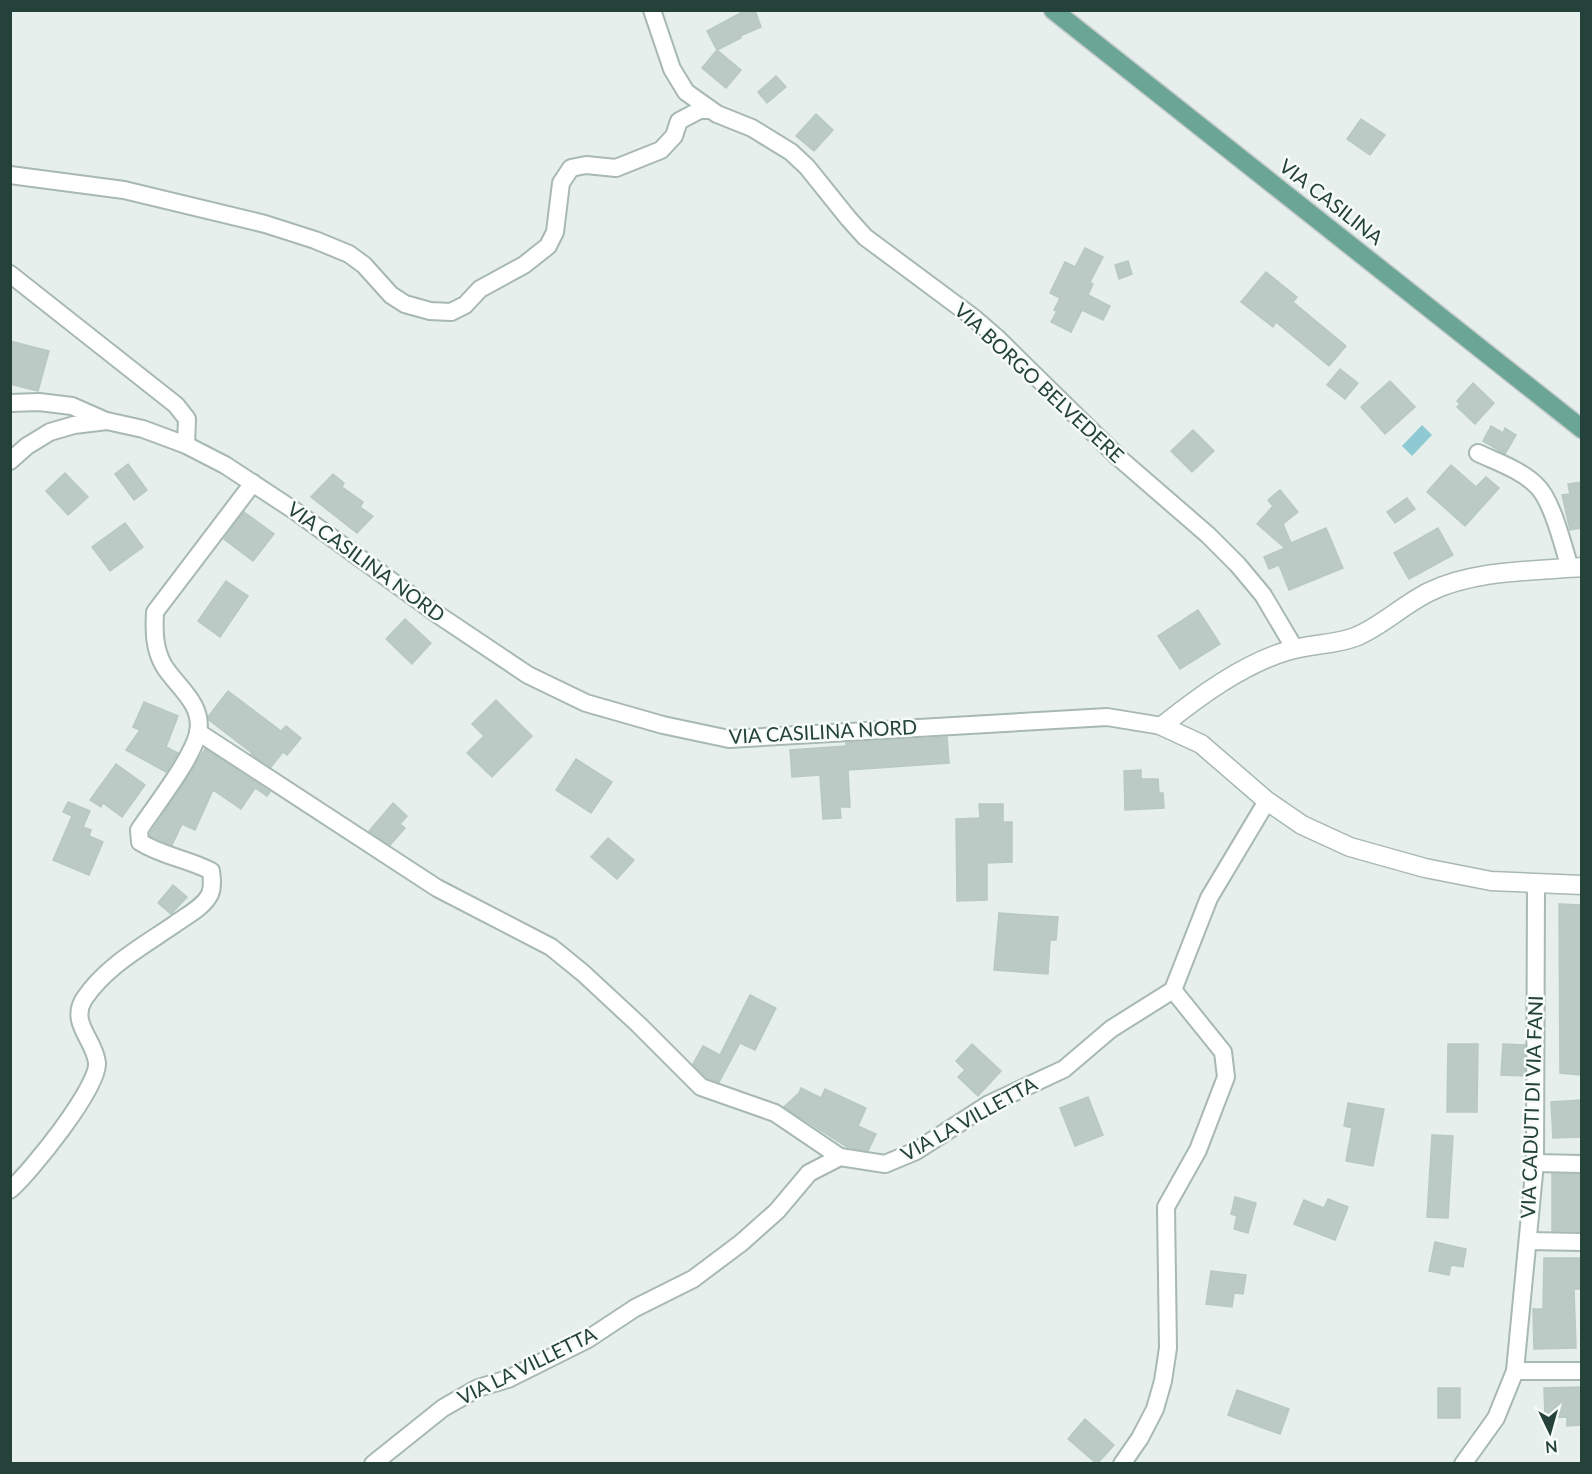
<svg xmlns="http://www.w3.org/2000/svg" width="1592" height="1474" font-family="Lato,sans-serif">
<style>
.water{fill:#8ec9d4}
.building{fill:#bbcac4;stroke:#b8c9c2;stroke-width:1.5}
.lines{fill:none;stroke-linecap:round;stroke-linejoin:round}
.minor-casing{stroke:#a8b8b2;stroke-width:20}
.tertiary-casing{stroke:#a8b8b2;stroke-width:21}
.primary-casing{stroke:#c2cac8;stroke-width:21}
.minor{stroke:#fff;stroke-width:16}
.tertiary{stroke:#fff;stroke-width:18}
.primary{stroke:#6aa596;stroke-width:18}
.labels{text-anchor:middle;stroke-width:5;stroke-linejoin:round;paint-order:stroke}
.street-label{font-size:20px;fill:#24423a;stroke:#f7fbf9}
</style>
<rect width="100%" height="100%" fill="#e6efeb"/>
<!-- water -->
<path class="water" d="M1422,425L1432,435L1412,456L1402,446Z"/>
<!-- building -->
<g class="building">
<path d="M746,10H755L761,27L740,36L741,38L717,50L707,31Z"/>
<path d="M717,50L741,70L726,88L702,68Z"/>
<path d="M776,76L786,87L767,103L758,92Z"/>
<path d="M816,114L833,130L814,151L796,136Z"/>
<path d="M1361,119L1385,135L1370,155L1347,139Z"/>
<path d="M1085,248L1103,257L1090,282L1093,284L1088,295L1110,306L1103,320L1082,310L1071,332L1051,322L1057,311L1054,310L1060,298L1050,293L1065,262L1075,267Z"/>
<path d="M1128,261L1132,274L1119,279L1115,265Z"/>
<path d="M1266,272L1297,297L1293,302L1346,346L1329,366L1276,322L1273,327L1241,302Z"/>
<path d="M10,341L49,351L38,391L10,384Z"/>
<path d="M1340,369L1358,383L1345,399L1327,385Z"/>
<path d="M1390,381L1415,407L1385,434L1361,407Z"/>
<path d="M1473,383L1494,403L1475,424L1457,407L1460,404L1457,401Z"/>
<path d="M1491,426L1503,433L1505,428L1516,435L1505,454L1483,441Z"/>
<path d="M1193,430L1214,451L1192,472L1171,451Z"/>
<path d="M128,464L147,490L134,500L115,474Z"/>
<path d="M1451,465L1476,487L1486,477L1499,488L1465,526L1427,492Z"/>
<path d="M65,473L88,497L68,515L46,491Z"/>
<path d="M333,474L344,483L342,487L363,502L360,507L373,516L357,533L311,497Z"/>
<path d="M1581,482V528L1570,530L1562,495L1570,494L1568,484Z"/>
<path d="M1280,490L1298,512L1283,524L1291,543L1326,528L1343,568L1289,590L1279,565L1269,569L1264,557L1285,548L1257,524L1273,506L1268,500Z"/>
<path d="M1407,498L1415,509L1395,523L1387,512Z"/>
<path d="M244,512L274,534L253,561L224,539Z"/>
<path d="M125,523L143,547L110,571L92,547Z"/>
<path d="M1438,528L1453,555L1409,579L1394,553Z"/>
<path d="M226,581L248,596L220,637L198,621Z"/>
<path d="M1198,610L1220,644L1180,669L1158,636Z"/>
<path d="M405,619L431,643L412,664L386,639Z"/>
<path d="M228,691L281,731L286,726L301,738L287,755L283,752L271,767L251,754L252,753L209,720L208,717Z"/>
<path d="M496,700L532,736L492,777L467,753L484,736L472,724Z"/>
<path d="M144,702L178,716L166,747L178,753L166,772L126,750L140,730L133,727Z"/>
<path d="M947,737L949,763L848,770L850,807H840L841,818L823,819L820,775L792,777L790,750L846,746V743Z"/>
<path d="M205,749L270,792L267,796L255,788L241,809L213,790L195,830L182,824L172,845L150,836V833L181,788Z"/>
<path d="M576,759L612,782L591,813L556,790Z"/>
<path d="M116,764L145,785L122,817L103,803L101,807L90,800Z"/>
<path d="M1141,770V779H1158L1159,793H1163L1164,808L1125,810L1124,771Z"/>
<path d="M68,802L90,811L83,827L91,830L89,836L103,842L89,875L53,860L72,816L63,812Z"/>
<path d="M393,803L407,816L400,824L405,828L390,845L369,831Z"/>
<path d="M979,804H1003V822H1012V862L987,863V900L957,901L956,819L980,818Z"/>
<path d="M608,838L634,860L617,879L591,857Z"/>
<path d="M173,885L187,897L171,914L158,903Z"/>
<path d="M1559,904L1581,905V1075L1560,1073Z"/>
<path d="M999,913L1058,917L1056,940H1050L1048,974L994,970Z"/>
<path d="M750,995L776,1008L755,1050L740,1043L719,1082L707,1078L693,1064L703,1046L720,1055Z"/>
<path d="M972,1044L1001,1071L978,1096L958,1077L965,1070L956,1061Z"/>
<path d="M1448,1044H1478L1477,1112H1447Z"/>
<path d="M1503,1044L1525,1045V1076L1501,1075Z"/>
<path d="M801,1088L821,1098L825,1089L866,1108L858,1126L876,1134L868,1151L847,1147L784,1107L799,1093Z"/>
<path d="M1088,1097L1103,1135L1075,1146L1060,1108Z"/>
<path d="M1581,1100V1137L1553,1138L1551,1102Z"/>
<path d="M1348,1103L1384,1109L1373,1166L1346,1161L1352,1128L1344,1126Z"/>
<path d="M1432,1135L1453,1136L1448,1218L1427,1217Z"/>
<rect x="1552" y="1174" width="28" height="57"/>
<path d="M1235,1197L1256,1203L1248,1233L1234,1229L1237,1216L1231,1214Z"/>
<path d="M1328,1199L1348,1207L1335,1240L1294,1224L1304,1200L1324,1208Z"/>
<path d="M1435,1242L1466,1249L1463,1267L1451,1265L1449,1275L1429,1271Z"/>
<path d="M1544,1258H1580V1289H1574L1576,1348L1534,1349L1533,1309H1543Z"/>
<path d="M1211,1271L1246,1275L1243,1294L1234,1293L1232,1307L1206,1304Z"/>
<path d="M1581,1387V1425L1567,1426V1417L1545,1418L1544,1388Z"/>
<rect x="1438" y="1388" width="22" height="30"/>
<path d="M1237,1390L1289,1409L1280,1434L1228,1415Z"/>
<path d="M1085,1419L1114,1445L1097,1464L1068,1439Z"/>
</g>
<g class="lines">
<!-- minor casing -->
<g class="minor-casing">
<g id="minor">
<path d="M652,10L672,69L686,92L717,114L752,128L791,152L807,167L848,218L865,237L974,318L996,337L1118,457L1208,535L1238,565L1263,595L1295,649"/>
<path d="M10,175L124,190L265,224L315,240L349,254L364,265L391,295L405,304L430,311L451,312L465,305L480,289L524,265L548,246L555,232L561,183L571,168L586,165L616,168L661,150L674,136L679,121L700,110H710"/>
<path d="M10,274L176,405L187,419L186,445"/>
<path d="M10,403L39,402L72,406L106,421"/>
<path d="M1478,453C1497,462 1521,470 1536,485C1552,499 1563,546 1570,568"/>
<path d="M10,461L27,446L50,432L74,425L107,421L143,429L186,445L225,465L295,511L437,614L528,675L586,703L663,725L729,739L1107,717L1162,726"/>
<path d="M198,732L437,888L551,947L583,973L639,1025L701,1087L775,1113L840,1157"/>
<path d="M1536,884L1535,1163L1515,1371H1582"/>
<path d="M1535,1163L1582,1164"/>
<path d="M10,1190C30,1173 99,1087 97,1063C95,1040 69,1023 84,999C106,966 143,946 175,924C186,916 204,907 210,894C213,887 212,879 211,871C188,859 162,856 140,842L139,830C155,806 192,759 198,733C204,704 177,687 164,666C154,649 154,631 155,612L253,483"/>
<path d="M1528,1241L1582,1242"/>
<path d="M373,1464L443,1408L478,1388L508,1379L588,1339L635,1308L693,1279L741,1243L777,1211L809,1173L840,1157L885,1164L916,1151L989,1104L1064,1069L1111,1029L1173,990L1209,898L1267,801"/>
<path d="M1122,1464L1140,1438L1155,1409L1163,1381L1168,1348L1166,1207L1198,1150L1226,1077L1223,1052L1173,990"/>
<path d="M1463,1464L1496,1418L1515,1371"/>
</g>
</g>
<!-- tertiary casing -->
<g class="tertiary-casing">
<path id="tertiary" d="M1582,567C1532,571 1474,570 1429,592C1404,604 1379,628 1355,637C1334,645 1309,644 1287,651C1243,664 1198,697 1162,726L1201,744L1267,801L1302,825L1350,847L1425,868L1491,881L1582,885"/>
</g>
<!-- primary casing -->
<g class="primary-casing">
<path id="primary" d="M1053,10L1582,429"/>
</g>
<!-- minor -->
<use href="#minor" class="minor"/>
<!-- tertiary -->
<use href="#tertiary" class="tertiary"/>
<!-- primary -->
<use href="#primary" class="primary"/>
</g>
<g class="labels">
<!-- street labels -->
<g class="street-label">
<text transform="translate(1331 202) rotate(38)" y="7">VIA CASILINA</text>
<text transform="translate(1039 383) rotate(43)" y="7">VIA BORGO BELVEDERE</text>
<text transform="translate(366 562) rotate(36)" y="7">VIA CASILINA NORD</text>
<text transform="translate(823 732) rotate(-3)" y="7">VIA CASILINA NORD</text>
<text transform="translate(1532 1107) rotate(-88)" y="7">VIA CADUTI DI VIA FANI</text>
<text transform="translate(969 1119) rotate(-29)" y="7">VIA LA VILLETTA</text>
<text transform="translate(527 1366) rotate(-26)" y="7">VIA LA VILLETTA</text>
</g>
</g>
<!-- border -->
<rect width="1592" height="1474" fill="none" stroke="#24423a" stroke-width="24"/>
<!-- north arrow -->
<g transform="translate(1550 1432) rotate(175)" stroke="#f7fbf9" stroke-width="4.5" paint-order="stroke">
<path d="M0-4.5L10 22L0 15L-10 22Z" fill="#24423a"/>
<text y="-9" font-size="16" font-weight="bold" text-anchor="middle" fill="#24423a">N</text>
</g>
</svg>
